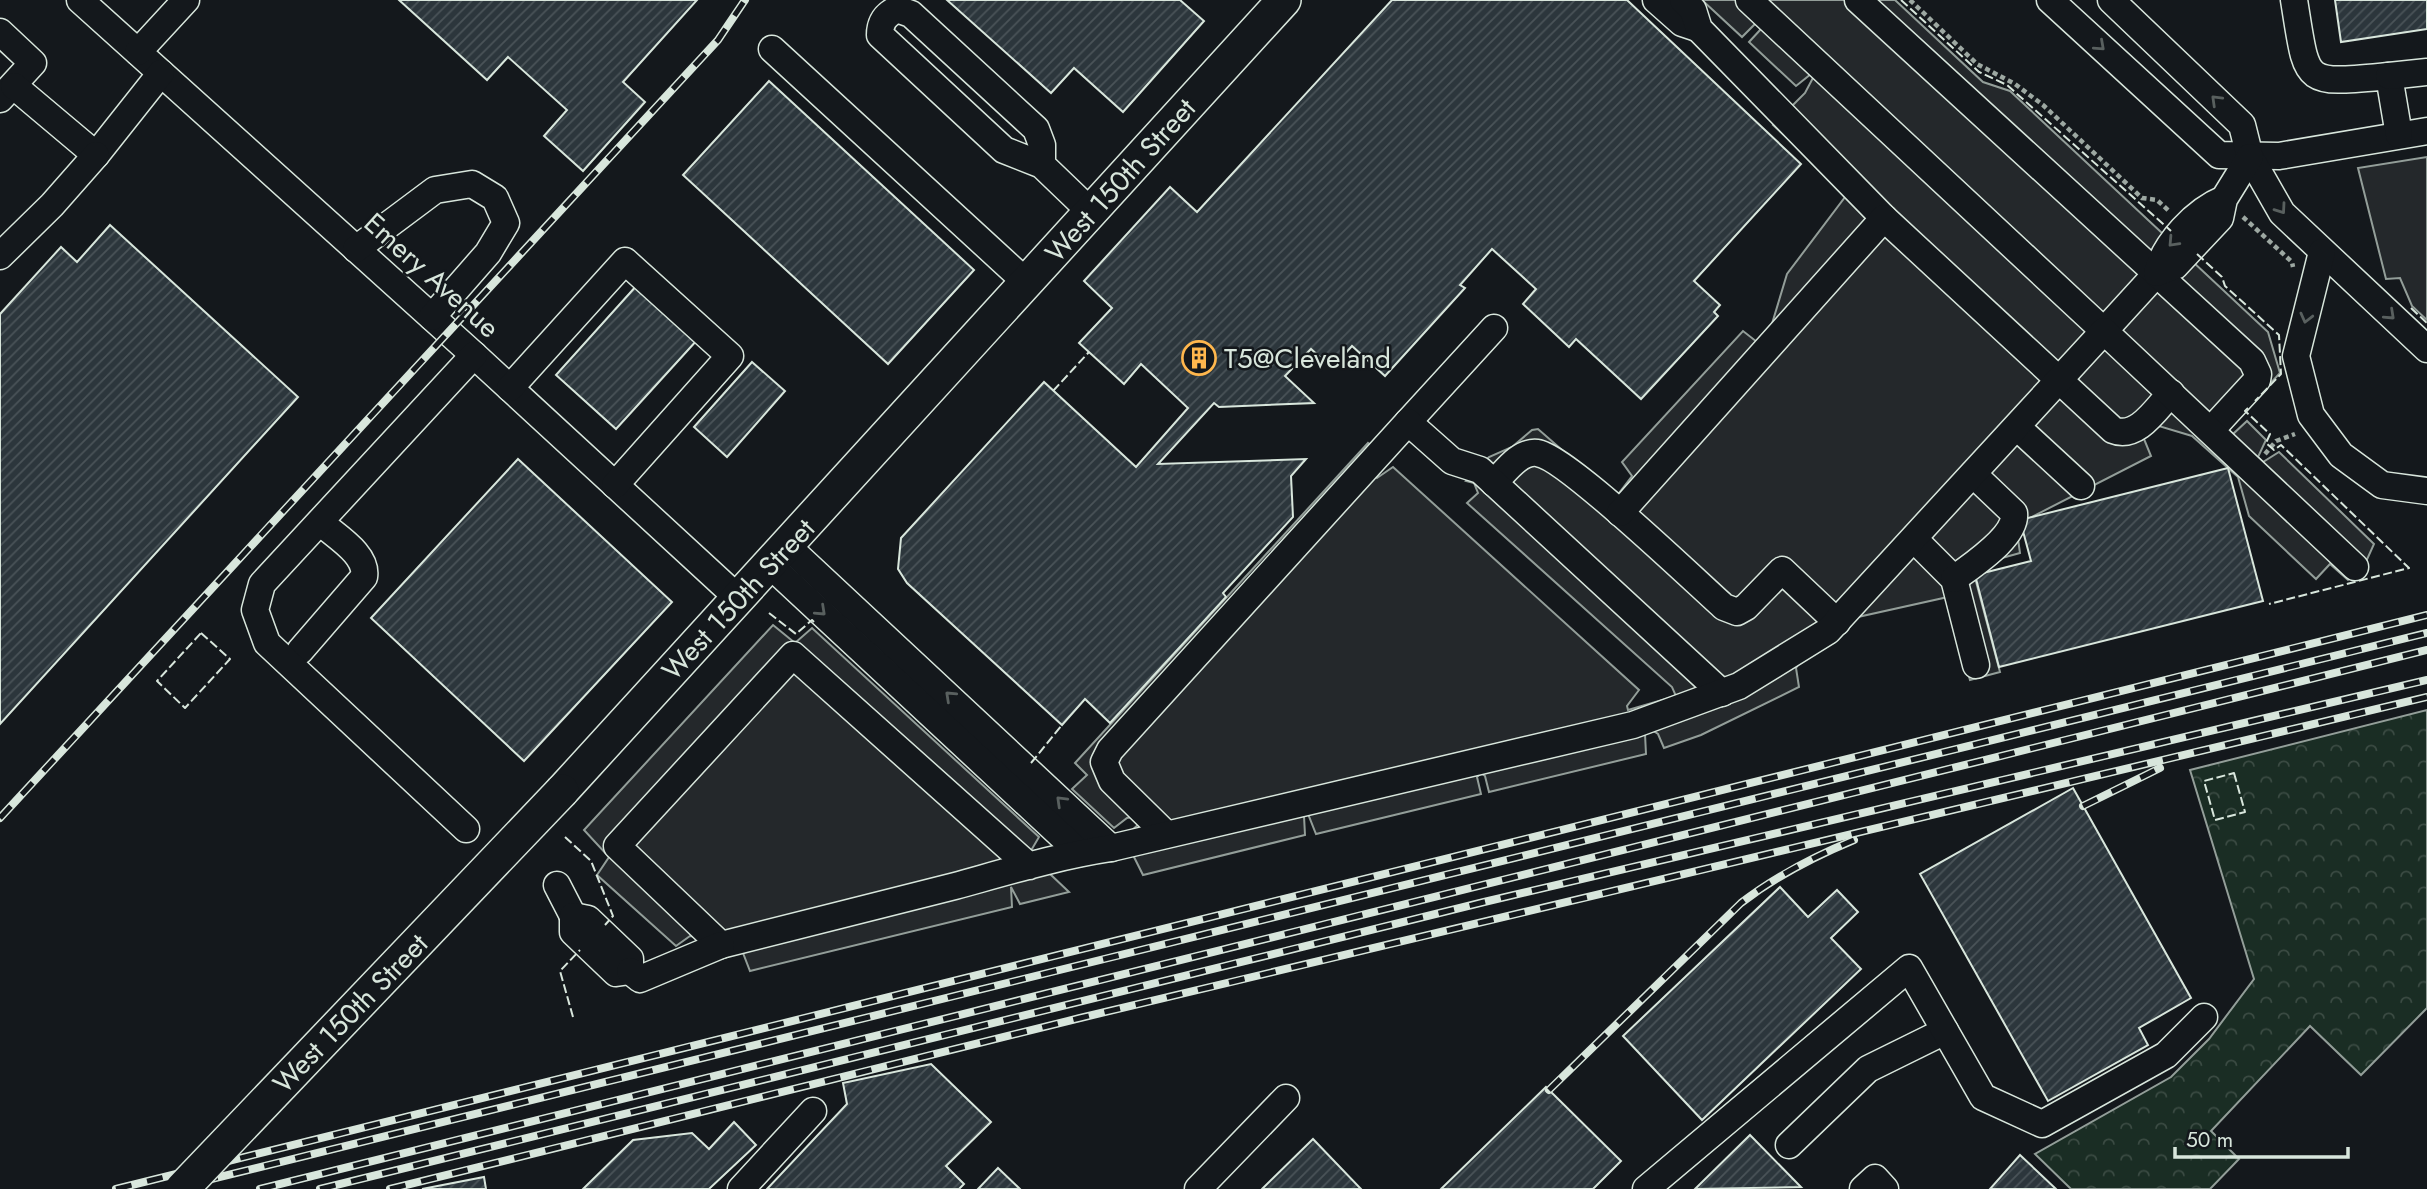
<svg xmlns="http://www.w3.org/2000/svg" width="2427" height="1189" font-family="Jost,sans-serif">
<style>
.forest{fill:url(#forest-crowns);stroke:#939e99;stroke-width:2}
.parking{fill:#24282b;stroke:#939e99;stroke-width:2}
.building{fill:url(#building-hatch);stroke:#d8e6dc;stroke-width:2}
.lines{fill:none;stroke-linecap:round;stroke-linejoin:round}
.minor-casing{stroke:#d8e6dc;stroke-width:29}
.major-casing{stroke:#d8e6dc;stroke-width:36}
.path{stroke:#9da8a2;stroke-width:4.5;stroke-dasharray:5 3.5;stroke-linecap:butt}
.minor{stroke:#14181c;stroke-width:26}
.major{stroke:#14181c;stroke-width:33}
.rail-casing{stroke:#d8e6dc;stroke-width:8}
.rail{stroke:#14181c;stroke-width:5;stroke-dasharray:16;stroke-linecap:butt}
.major-bridge-casing{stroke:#d8e6dc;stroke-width:36;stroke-linecap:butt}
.major-bridge{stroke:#14181c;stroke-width:33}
.fence{stroke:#d8e6dc;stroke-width:2;stroke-dasharray:9 3.5;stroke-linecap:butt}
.oneway{stroke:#59605f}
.labels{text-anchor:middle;stroke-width:5;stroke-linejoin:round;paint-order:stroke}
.street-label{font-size:28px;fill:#d8e6dc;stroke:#14181c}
.poi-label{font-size:28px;fill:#d8e6dc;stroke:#14181c;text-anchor:start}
</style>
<defs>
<pattern id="forest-crowns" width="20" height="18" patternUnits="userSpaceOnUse" patternTransform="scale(1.75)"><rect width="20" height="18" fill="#1a2d24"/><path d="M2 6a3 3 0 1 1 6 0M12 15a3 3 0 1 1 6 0" fill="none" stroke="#3b4b43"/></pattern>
<pattern id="building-hatch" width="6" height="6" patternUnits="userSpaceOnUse" patternTransform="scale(1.75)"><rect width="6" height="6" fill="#2c363c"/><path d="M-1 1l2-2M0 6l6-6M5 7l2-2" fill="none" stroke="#4a5358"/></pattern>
</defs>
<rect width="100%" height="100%" fill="#14181c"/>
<!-- forest -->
<path class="forest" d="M2427,710V1008L2361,1075L2310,1026L2211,1131L2239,1159L2210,1189H2071L2035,1154L2171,1077L2209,1039L2254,979L2190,770Z"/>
<!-- parking -->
<g class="parking">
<path d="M1702,0H1895L1983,82L2010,91L2268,332L2280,373L2228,429L2233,434L2247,421L2266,440L2258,457L2263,462L2279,452L2374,544L2365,564L2348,580L2330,564L2316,579L2249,516L2238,477L2192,436L2159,426L2144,439L2151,456L2016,525L2020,553L1984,563L1974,574L2000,672L1970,680L1948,597L1858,617L1800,662L1796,668L1799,687L1701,735L1664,748L1658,734L1652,730L1645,734L1646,754L1489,792L1485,776L1481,773L1477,777L1481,794L1316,834L1308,814L1304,816L1305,835L1143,875L1124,837L1139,824L1132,817L1127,818L1114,828L1072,789L1087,775L1075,763L1368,443L1387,459L1374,474L1377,478L1393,467L1639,690L1627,706L1628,710L1676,696L1672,687L1467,503L1478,493L1474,483L1466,481L1489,457L1512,447L1532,430L1538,429L1616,497L1632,476L1622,462L1743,331L1757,342L1771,327L1787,274L1845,197L1820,168L1773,125L1805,93L1814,76L1811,74L1796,86L1749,42L1761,29L1757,22L1742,37Z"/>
<path d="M2427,157V320L2412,306L2400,278L2386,279L2358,168Z"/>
<path d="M773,625L795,643L812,628L1039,837L1029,854L1069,892L1020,904L1011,887L1012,907L750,971L743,953L696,937L690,936L676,946L597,875L609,857L584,830Z"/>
</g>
<!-- building -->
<g class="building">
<path d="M399,0H697L623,82L645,102L583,171L544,136L567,110L508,57L487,80Z"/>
<path d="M947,0H1180L1204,21L1123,112L1074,68L1051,93Z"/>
<path d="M1392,0H1627L1801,164L1694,281L1720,305L1714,312L1718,316L1641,399L1576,339L1569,347L1523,304L1536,289L1492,249L1460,285L1465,288L1385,376L1352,346L1332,368L1311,349L1285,376L1314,403L1219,407L1214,403L1158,464L1306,459L1291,476L1293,517L1223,593L1226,597L1110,723L1085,699L1062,725L907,583L898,569L901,538L1044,382L1136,467L1188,408L1141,364L1124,384L1079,343L1112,308L1084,281L1170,187L1197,212Z"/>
<path d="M2335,0H2427V29L2341,42Z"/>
<path d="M769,81L974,270L888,364L683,175Z"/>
<path d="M110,225L298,397L0,724V314L61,247L77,262Z"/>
<path d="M638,284L698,339L616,429L556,375Z"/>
<path d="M752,362L785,391L727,457L694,427Z"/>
<path d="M518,459L672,602L524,761L371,618Z"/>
<path d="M2228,468L2263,601L1999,667L1975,575L2031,561L2020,520Z"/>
<path d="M2073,788L2191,998L2139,1028L2148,1045L2048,1101L1920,874Z"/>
<path d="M1780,887L1808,917L1837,890L1858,912L1831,938L1861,969L1702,1120L1623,1036Z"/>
<path d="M931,1064L991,1122L946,1166L964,1184L959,1189H767L847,1104L843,1083Z"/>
<path d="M1546,1087L1621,1161L1593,1189H1441Z"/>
<path d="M734,1122L756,1145L709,1189H583L633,1140L692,1133L709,1149Z"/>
<path d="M1750,1135L1801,1187L1695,1189Z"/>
<path d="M1313,1139L1361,1189H1262Z"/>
<path d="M2020,1155L2056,1189H1990Z"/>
<path d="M998,1168L1020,1189H978Z"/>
<path d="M484,1177L486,1189H422Z"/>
</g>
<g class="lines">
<!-- minor casing -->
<g class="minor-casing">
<g id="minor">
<path d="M80,0L474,355L739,599"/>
<path d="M1656,0L1682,23L1697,28"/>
<path d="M1683,0L1693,10L1699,29L1884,218"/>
<path d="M1749,0L2104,331L2157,273"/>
<path d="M1858,0L2252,361L2258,374L2257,380L2211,430"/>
<path d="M2050,0L2219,155L2279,156L2427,131"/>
<path d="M2111,0L2242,125L2250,157L2282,213L2427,349"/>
<path d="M2294,0C2308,86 2301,84 2389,76L2399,135"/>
<path d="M0,32L33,63L0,99"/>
<path d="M772,49L1027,283"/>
<path d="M138,52L186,0"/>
<path d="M2389,76L2427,72"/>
<path d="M14,86L96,155L161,73"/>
<path d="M1042,165V145L1036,129L911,14L897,9C885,15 880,22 880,35L1004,150L1042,165L1091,212"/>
<path d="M2224,199C2195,211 2165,243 2157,273L2175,266L2220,218L2224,199L2250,157"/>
<path d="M356,249L435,190L472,184L495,198L506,223L488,253L432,317"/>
<path d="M2322,252L2296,356L2311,415L2341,455L2382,485L2427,491"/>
<path d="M0,256L52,205L96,155"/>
<path d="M510,388L625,261L730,356L615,485"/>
<path d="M1408,422L1494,328"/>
<path d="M2017,427L2081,486"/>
<path d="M1494,483C1505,472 1519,451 1537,453C1565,456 1695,581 1724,607L1737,612L1746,607L1782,570L1837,622"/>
<path d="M1620,513L1884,218L2113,430C2137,440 2156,409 2171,393"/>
<path d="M1914,539L1954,579L1976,665"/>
<path d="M787,546L1111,848"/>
<path d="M770,565L1080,853"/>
<path d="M1954,579C1972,565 2017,537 2014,513L1973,474"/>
<path d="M300,651L364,577C368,554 335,536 320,522"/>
<path d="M466,829L267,643L255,610L262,584L474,355"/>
<path d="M1166,834L1112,781L1104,762L1110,750L1408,422L1452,461L1480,470L1722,693"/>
<path d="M1029,866L793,655L617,846L721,945C799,925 877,906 955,886C1006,872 1058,856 1111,848L1633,725L1739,686L1828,631L2104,331L2355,567"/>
<path d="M557,885L573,916"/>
<path d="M573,916L588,919L630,959V971L616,973L573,932Z"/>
<path d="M630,971L640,979L721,945"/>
<path d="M1789,1145L1868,1069L1945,1031"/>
<path d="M741,1189L813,1111"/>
<path d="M1198,1189L1286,1098"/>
<path d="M1646,1189L1909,968L1983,1097L2042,1124L2166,1055L2204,1017"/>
<path d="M1863,1189L1875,1178L1885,1189"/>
</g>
</g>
<!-- major casing -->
<g class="major-casing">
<path id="major" d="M562,791L1284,0"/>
</g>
<!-- path -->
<g class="path">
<path d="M1910,0L1977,64L2015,84L2043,105L2142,198L2157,200L2169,211"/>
<path d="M2243,217L2292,262L2293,267"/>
<path d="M2265,454L2276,441L2295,434"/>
</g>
<!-- minor -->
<use href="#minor" class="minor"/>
<!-- major -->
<use href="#major" class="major"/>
<!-- rail casing -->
<g class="rail-casing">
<g id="rail">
<path d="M2083,806L2160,768"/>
<path d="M0,818L718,40L745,0"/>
<path d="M1549,1090L1741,903C1776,876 1813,857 1854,840"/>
<path d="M116,1189L2427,615"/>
<path d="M171,1189L2427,633"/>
<path d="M260,1189L2427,650"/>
<path d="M320,1189L1484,902L2427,680"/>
<path d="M390,1189L1080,1018L2427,697"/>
</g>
</g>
<!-- rail -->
<use href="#rail" class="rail"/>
<!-- major-bridge casing -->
<g class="major-bridge-casing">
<path id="major-bridge" d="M182,1189L562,791"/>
</g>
<!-- major-bridge -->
<use href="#major-bridge" class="major-bridge"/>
<!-- fence -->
<g class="fence">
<path d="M1901,0L1979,72L2007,85L2171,231"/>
<path d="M2197,254L2222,277L2225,286L2279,335L2281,374L2255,401"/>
<path d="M2411,308L2427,323"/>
<path d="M1053,391L1089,352"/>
<path d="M2248,408L2245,411L2270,434L2266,443L2274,450L2281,445L2409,568L2269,604"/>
<path d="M769,613L796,634L812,620L814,622"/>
<path d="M201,633L230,659L185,708L157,681Z"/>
<path d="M1031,763L1062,725"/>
<path d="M2234,773L2245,812L2215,820L2204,781Z"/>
<path d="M565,837L591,861L613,916L605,925"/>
<path d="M573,1017L560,971L580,950"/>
</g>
</g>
<!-- one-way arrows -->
<defs><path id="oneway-chevron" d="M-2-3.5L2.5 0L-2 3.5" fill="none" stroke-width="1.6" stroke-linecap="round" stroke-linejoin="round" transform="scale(1.75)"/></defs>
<g class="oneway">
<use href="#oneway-chevron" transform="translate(2100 46) rotate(42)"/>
<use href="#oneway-chevron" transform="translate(2216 100) rotate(-136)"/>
<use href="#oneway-chevron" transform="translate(2281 209) rotate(55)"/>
<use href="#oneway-chevron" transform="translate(2173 242) rotate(133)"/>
<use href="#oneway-chevron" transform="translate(2390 315) rotate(43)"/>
<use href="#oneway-chevron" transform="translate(2306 318) rotate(104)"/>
<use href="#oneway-chevron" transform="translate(821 611) rotate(43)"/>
<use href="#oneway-chevron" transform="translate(950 696) rotate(-137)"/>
<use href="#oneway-chevron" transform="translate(1061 801) rotate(-136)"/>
</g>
<!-- icons -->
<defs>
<g id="building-ring" transform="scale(1.75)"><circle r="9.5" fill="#14181c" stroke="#ffb74d" stroke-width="1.5"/><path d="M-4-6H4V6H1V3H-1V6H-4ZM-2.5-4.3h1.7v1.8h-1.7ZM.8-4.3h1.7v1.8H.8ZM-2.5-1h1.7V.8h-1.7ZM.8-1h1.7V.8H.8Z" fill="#ffb74d"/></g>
</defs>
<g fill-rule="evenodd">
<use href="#building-ring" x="1199" y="358"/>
</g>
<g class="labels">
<!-- street labels -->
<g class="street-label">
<text transform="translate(1120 180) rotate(-48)" y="10">West 150th Street</text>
<text transform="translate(432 275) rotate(42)" y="10">Emery Avenue</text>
<text transform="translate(738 599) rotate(-47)" y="10">West 150th Street</text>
<text transform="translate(350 1013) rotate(-46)" y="10">West 150th Street</text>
</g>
<!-- poi labels -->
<g class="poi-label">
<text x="1224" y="368">T5@Cleveland</text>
</g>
</g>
<!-- scale -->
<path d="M2175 1147v10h173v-10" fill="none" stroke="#d8e6dc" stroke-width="3.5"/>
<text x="2186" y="1147" font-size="21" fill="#d8e6dc" stroke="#14181c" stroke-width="5" paint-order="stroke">50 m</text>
</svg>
